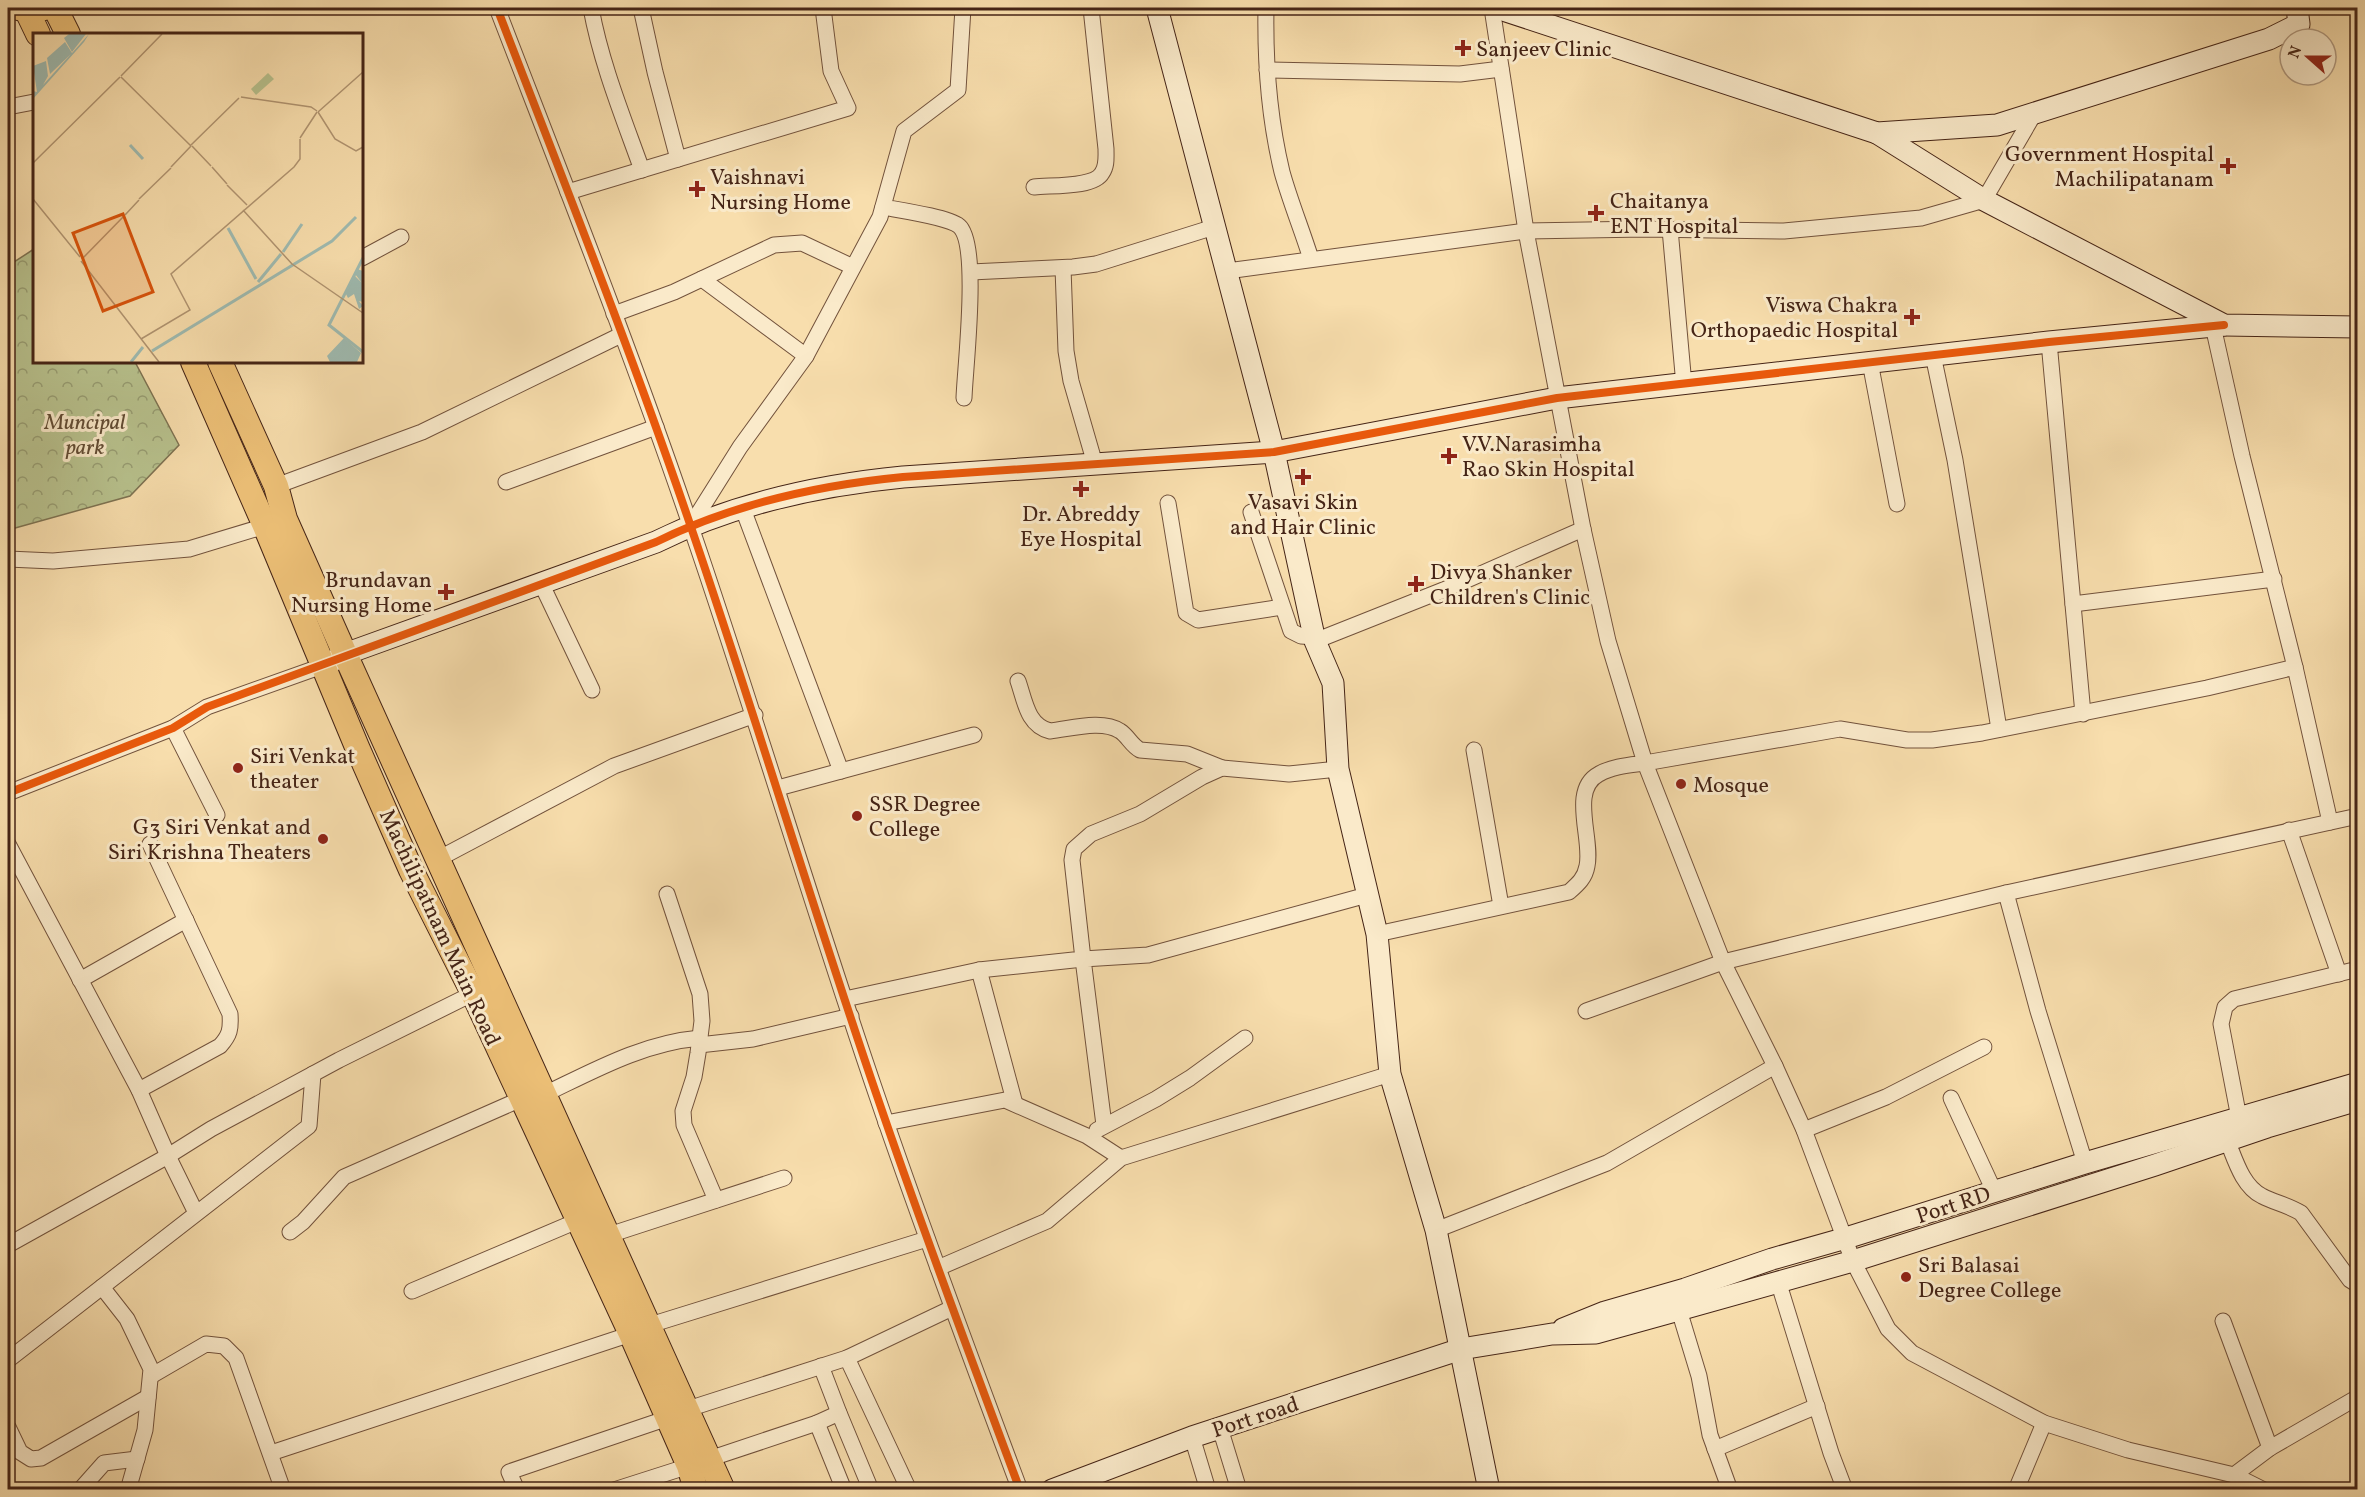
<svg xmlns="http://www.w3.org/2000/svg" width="2365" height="1497" font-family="Vollkorn,serif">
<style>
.park{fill:url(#park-crowns);stroke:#7e7352;stroke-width:1.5}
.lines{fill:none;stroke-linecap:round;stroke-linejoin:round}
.street-casing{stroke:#72523c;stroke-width:17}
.secondary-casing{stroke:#452416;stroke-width:23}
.primary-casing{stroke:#452416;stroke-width:26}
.street{stroke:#faeaca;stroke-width:15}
.secondary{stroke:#faeaca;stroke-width:21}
.primary{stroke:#ecbf76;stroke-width:24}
.cycleway-casing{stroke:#faeaca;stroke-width:11}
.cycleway{stroke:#e8590c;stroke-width:8}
.poi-dot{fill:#8f2418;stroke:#faeaca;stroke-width:2}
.labels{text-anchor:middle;stroke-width:6;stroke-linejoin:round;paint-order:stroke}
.poi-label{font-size:22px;fill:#452416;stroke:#faeaca;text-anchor:start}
.park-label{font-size:22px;font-style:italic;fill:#624c34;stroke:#faeaca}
.street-label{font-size:22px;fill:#452416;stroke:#faeaca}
.inset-river{fill:none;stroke:#9fbbb1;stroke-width:3}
.inset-road{fill:none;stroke:#b09471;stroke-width:1.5}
.view{fill:#d8540d;fill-opacity:0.15;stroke:#d8540d;stroke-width:3}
.inset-edge{fill:none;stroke:#452416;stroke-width:3}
</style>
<defs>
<pattern id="park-crowns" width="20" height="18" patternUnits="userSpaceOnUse" patternTransform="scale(1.5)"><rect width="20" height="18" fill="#b8c28e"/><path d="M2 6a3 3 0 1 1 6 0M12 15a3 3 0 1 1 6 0" fill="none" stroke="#979d73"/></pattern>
</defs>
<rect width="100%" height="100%" fill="#f8dead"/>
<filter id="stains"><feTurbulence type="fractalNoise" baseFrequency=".00333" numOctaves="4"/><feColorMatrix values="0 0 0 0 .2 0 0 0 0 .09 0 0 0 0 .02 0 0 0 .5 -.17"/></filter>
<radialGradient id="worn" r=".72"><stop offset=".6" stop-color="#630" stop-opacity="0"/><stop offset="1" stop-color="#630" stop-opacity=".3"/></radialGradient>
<!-- park -->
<path class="park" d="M34,249V362H135L179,445L130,496L8,530V259L11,264Z"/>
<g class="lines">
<!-- street casing -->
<g class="street-casing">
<g id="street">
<path d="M497,8C564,182 633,356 693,533C757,720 813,910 877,1096C922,1228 971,1359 1020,1490"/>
<path d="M591,8C601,63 623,117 642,170"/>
<path d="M641,8L655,72L678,159"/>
<path d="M1266,8C1265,62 1269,118 1282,172C1290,201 1302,230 1311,259"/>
<path d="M1492,8L1526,231L1583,529"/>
<path d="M1267,70L1460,74L1501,69"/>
<path d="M8,107L34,102"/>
<path d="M1034,187C1050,185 1094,188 1102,173C1107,166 1106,158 1106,149L1091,8"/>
<path d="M568,192L848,108L831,71L823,8"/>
<path d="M883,207C899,210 948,217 959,226C980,244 965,367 964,398"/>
<path d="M1670,229L1684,385"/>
<path d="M362,258L401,237"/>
<path d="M1063,268L1066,351L1071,381L1095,464"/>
<path d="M1227,271L1526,231L1645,229L1784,231L1921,218L1984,200L2034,114"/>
<path d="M971,272L1073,267L1096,264L1214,227"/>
<path d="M702,279L806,356"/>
<path d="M614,314L674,292L774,245L802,243L853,267"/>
<path d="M2213,326L2242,456L2295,667"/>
<path d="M2049,342L2083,714"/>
<path d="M1933,355L1955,460L1999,729"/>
<path d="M1870,362L1897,504"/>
<path d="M506,482L656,427"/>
<path d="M276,486L422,432L621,335"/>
<path d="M1168,503L1186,613L1198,620L1282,607"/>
<path d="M743,509L841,771"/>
<path d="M1251,512L1291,631L1301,636L1315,637"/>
<path d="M691,525L740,447L806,356L880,217L904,131L958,90L963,8"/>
<path d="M8,559L53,561L189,549L265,526"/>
<path d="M541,583L592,690"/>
<path d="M2073,604L2274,579"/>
<path d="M1315,641L1451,587L1583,529L1608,641L1645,763C1630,765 1613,766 1599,774C1569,790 1593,839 1587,866C1585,878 1578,884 1569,892L1377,934"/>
<path d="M1018,681C1025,701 1027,725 1050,731C1070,729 1102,719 1120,731C1128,736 1131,745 1140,750L1187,754L1222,768"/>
<path d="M173,728L217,815"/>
<path d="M1474,750L1501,906"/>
<path d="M778,788L974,735"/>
<path d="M8,793L173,728L207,707L325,665"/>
<path d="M2289,830L2339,974"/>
<path d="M8,844L139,1090L168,1156L196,1213"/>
<path d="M438,859L614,766L755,715"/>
<path d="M2006,893L2038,1011L2085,1163"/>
<path d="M667,894L700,994L702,1021L698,1053L694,1077L683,1111L684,1125L716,1200"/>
<path d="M979,970L1015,1104"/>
<path d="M80,980L186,920"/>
<path d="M845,999L979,970L1083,959L1072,860L1074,849L1091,834L1140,814L1202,777L1222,768L1289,774L1338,769"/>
<path d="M1586,1011L1723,962L2006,893L2358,816"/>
<path d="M699,1045L753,1039L851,1016"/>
<path d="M1775,1066L1804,1130L1853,1261L1888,1329L1912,1353L2044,1423L2128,1450L2234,1475L2264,1490"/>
<path d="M139,1090L220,1046C230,1035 231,1029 230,1014L150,844"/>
<path d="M545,1094C595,1070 643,1043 700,1038"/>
<path d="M1951,1098L1994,1191"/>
<path d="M2239,1118L2221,1024L2225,1007L2234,999L2358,969"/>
<path d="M886,1123L1005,1100L1087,1136L1121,1158"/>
<path d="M1104,1125L1083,959L1148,955L1367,895"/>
<path d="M1097,1130L1156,1099L1190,1078L1245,1038"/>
<path d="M1804,1130L1886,1097L1984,1047"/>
<path d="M2227,1140C2235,1159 2242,1186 2262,1196C2275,1203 2286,1204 2301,1213L2350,1280L2358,1285"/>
<path d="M1436,1230L1607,1163L1775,1066L1723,962L1645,763L1840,729L1907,740H1932L1982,733L2207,688L2295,667L2330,822"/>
<path d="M290,1232L303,1222L344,1177L521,1099"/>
<path d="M609,1235L784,1178"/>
<path d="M8,1245L168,1156L211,1129L339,1060L480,990"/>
<path d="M938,1268L1047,1221L1121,1158L1390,1074"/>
<path d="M1778,1281L1831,1453L1845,1490"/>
<path d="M102,1287L127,1319L151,1369L145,1430L130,1483V1490"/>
<path d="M412,1291L577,1221"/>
<path d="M1679,1310L1699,1376L1710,1435L1730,1490"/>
<path d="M2223,1321L2270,1448"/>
<path d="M650,1325L927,1239"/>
<path d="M847,1358L909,1490"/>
<path d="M8,1360L309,1126L313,1074"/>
<path d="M821,1366L839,1413"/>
<path d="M151,1376L206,1344L224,1346L236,1358L283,1490"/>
<path d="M688,1409L847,1358L952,1308"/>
<path d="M817,1423L844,1490"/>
<path d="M8,1427L20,1452L31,1459L41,1458L148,1397"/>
<path d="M1220,1428L1239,1490"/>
<path d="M1192,1437L1208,1490"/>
<path d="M1715,1449L1817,1406"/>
<path d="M271,1453L631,1334"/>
<path d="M709,1459L817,1423L839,1413L871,1490"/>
<path d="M2234,1475L2270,1448L2358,1397"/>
<path d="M80,1490L104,1463L137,1459"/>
<path d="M517,1490L509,1472L668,1418"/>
<path d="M614,1490L689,1466"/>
<path d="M2016,1490L2044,1423"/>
</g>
</g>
<!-- secondary casing -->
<g class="secondary-casing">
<g id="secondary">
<path d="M1157,8L1274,452L1315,641L1333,683L1338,769L1377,934L1390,1074L1436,1230L1489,1490"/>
<path d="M1497,8L1877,133L1997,125L2269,39L2299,24L2297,8"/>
<path d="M1877,133L1984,200L2224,325L2358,327"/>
<path d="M331,662L345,654L656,542C731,505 820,485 903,477L1274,452L1557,398L2049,342L2224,325"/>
<path d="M1563,1329L1605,1312L1685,1289L1772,1259L1846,1238L2085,1163L2358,1083"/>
<path d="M1052,1490L1192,1437L1461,1349L1552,1334L1596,1333L1679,1310L1853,1261L2155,1165L2267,1127L2358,1100"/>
</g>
</g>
<!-- primary casing -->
<g class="primary-casing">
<g id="primary">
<path d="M18,8L34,11L44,8"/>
<path d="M55,8L68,34"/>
<path d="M27,11L38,34"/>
<path d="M193,362L265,526L357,747L411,870L473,993L631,1334L689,1466L696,1490"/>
<path d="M220,362L276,486L285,519L345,654L723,1490"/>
</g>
</g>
<!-- street -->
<use href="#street" class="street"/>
<!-- secondary -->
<use href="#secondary" class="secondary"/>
<!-- primary -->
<use href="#primary" class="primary"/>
<!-- cycleway casing -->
<g class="cycleway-casing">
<g id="cycleway">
<path d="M497,8C564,182 633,356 693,533C757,720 813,910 877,1096C922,1228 971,1359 1020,1490"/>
<path d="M8,793L173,728L207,707L656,542C731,505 820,485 903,477L1274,452L1557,398L2049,342L2224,325"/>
</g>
</g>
<!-- cycleway -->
<use href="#cycleway" class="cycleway"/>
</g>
<!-- markers -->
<g class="poi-dot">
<path d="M1460 39h6v6h6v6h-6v6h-6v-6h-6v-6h6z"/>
<path d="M2225 157h6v6h6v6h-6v6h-6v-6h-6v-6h6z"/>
<path d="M694 180h6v6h6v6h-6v6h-6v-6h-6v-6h6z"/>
<path d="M1593 204h6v6h6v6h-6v6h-6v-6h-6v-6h6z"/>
<path d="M1909 308h6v6h6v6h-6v6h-6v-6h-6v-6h6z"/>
<path d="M1446 447h6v6h6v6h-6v6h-6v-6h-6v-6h6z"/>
<path d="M1300 468h6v6h6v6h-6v6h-6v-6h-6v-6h6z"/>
<path d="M1078 480h6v6h6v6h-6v6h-6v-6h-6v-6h6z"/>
<path d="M1413 575h6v6h6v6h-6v6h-6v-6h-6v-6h6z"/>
<path d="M443 583h6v6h6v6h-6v6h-6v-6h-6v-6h6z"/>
<circle cx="238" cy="768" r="6"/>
<circle cx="1681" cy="784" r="6"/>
<circle cx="857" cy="816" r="6"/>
<circle cx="323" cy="839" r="6"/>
<circle cx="1906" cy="1277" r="6"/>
</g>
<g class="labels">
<!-- poi labels -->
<g class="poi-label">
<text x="1476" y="56">Sanjeev Clinic</text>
<text x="2214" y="161" text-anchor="end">Government Hospital<tspan x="2214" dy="25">Machilipatanam</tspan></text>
<text x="710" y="184">Vaishnavi<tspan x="710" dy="25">Nursing Home</tspan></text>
<text x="1610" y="208">Chaitanya<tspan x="1610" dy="25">ENT Hospital</tspan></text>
<text x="1898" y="312" text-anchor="end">Viswa Chakra<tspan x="1898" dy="25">Orthopaedic Hospital</tspan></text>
<text x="1462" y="451">V.V.Narasimha<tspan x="1462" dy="25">Rao Skin Hospital</tspan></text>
<text x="1303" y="509" text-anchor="middle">Vasavi Skin<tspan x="1303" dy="25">and Hair Clinic</tspan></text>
<text x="1081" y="521" text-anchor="middle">Dr. Abreddy<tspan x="1081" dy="25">Eye Hospital</tspan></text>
<text x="1430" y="579">Divya Shanker<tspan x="1430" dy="25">Children's Clinic</tspan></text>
<text x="432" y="587" text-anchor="end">Brundavan<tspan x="432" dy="25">Nursing Home</tspan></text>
<text x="250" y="763">Siri Venkat<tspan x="250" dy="25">theater</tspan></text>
<text x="1693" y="792">Mosque</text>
<text x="869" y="811">SSR Degree<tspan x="869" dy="25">College</tspan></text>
<text x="311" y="834" text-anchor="end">G3 Siri Venkat and<tspan x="311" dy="25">Siri Krishna Theaters</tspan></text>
<text x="1918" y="1272">Sri Balasai<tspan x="1918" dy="25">Degree College</tspan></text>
</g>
<!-- park labels -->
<g class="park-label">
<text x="85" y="429">Muncipal<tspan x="85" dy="25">park</tspan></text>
</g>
<!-- street labels -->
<g class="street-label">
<text transform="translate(441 927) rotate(65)" y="8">Machilipatnam Main Road</text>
<text transform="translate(1953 1204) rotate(-18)" y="8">Port RD</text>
<text transform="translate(1255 1416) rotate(-18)" y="8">Port road</text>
</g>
</g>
<!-- overview -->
<g transform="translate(33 33)">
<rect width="330" height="330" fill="#f8dead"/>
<path d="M235,40L241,46L223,62L218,56Z" fill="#b8c28e"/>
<path d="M36,1H53L39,19L31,5ZM56,1L51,9L0,66V58L4,59L0,33L13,28L15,43L10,52L38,21L17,41L14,25L32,9L39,20ZM324,236L330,238V269L326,268L330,273L326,276L321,261L315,265L312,259L321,242L329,250L322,241ZM311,305L328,320L324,329H297L294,323Z" fill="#9fbbb1"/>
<path class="inset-river" d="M97,112L110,126M195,195L223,246M250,219L269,191M330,225L296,292L330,319M225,249L248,221M119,318L299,208L323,184M98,329L110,314"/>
<path class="inset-road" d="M88,43L129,1M88,44L158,113M208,64L278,74L284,78M285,79L302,106L323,118L330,114M285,79L330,39M267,105L284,79M158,112L206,65M159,113L178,133M0,130L87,44M138,134L158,113M179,134L194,151M194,152L214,172M0,166L47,224M106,166L138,135M210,177L259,231L330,280M92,182L106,167M49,226L91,183M48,228L126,329M108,306L157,277L138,241L261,134L267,126V106"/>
<path class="view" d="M90,181L120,259L70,278L40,200Z"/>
<rect width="330" height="330" class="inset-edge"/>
</g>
<!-- margin -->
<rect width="2365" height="1497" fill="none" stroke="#f8dead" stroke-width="30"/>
<rect x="9" y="9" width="2347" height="1479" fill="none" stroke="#452416" stroke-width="3"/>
<rect x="15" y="15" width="2335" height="1467" fill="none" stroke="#452416" stroke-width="1.5"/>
<!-- north arrow -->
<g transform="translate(2308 57) rotate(291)"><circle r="28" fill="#faeaca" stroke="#b29b82" stroke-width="1.5"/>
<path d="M0-4.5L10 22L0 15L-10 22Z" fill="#8f2418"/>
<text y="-9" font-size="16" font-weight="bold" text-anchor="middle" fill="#452416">N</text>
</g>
<rect width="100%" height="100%" filter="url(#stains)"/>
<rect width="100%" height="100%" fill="url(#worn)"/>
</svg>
